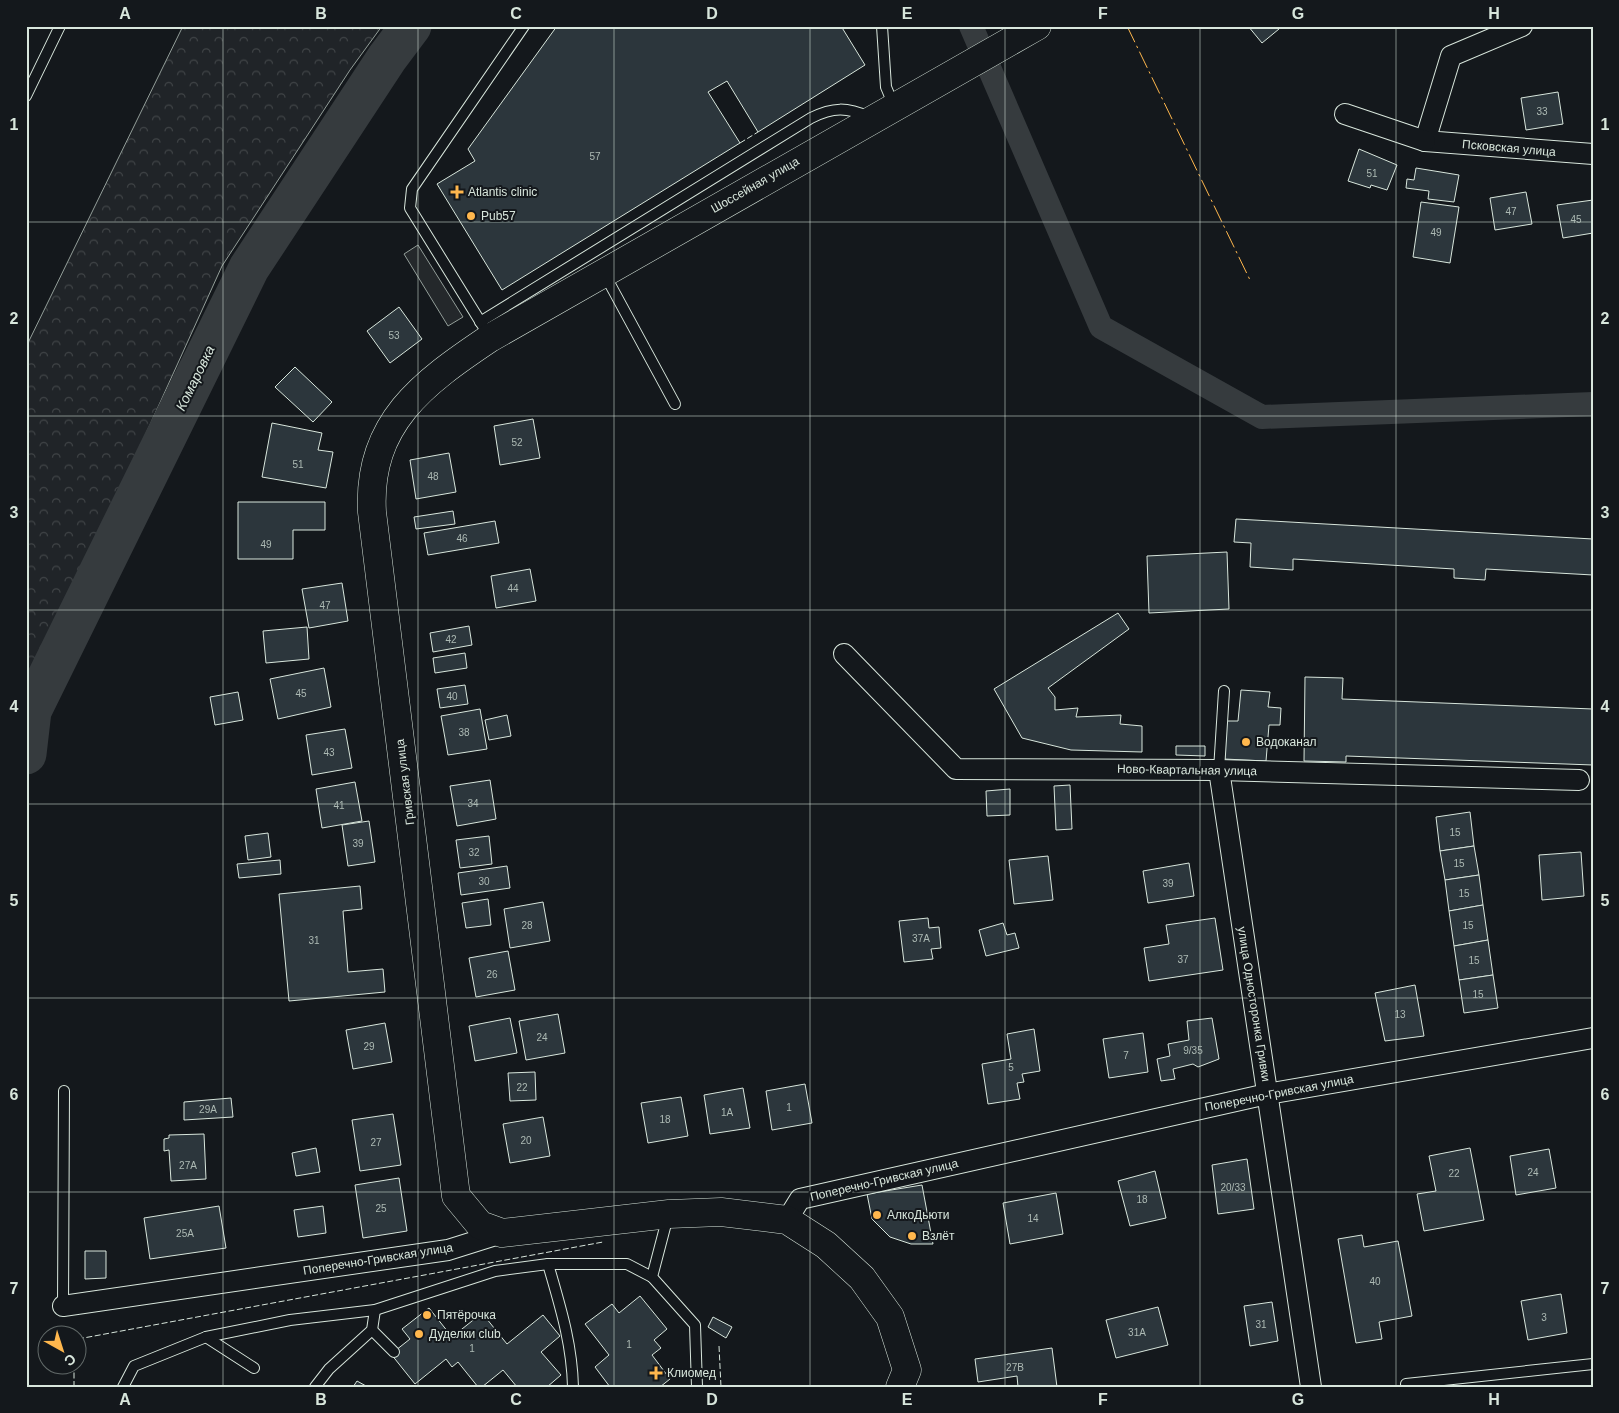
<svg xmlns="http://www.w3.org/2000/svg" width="1619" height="1413" font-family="Arial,sans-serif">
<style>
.forest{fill:url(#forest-crowns);stroke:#939e99}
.parking{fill:#24282b;stroke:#939e99}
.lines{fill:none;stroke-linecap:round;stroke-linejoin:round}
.canal{stroke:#363b3e;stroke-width:24}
.river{stroke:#363b3e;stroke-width:41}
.building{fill:#2c363c;stroke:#d8e6dc}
.lane-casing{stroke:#d8e6dc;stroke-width:12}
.street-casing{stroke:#d8e6dc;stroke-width:22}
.secondary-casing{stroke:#d8e6dc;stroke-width:29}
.lane{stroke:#14181c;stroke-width:10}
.street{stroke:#14181c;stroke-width:20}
.secondary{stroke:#14181c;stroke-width:28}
.fence{stroke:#d8e6dc;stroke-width:1;stroke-dasharray:6 2.5;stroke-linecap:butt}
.power{stroke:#ffb74d;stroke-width:1;stroke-dasharray:18 4 2.5 4;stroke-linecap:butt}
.grid{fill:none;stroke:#d8e6dc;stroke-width:1;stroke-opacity:0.55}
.poi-dot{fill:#ffb74d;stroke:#14181c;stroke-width:2}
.labels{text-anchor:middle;stroke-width:4;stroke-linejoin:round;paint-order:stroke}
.number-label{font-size:10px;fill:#adbab4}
.street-label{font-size:12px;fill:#d8e6dc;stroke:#14181c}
.poi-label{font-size:12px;fill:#d8e6dc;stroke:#14181c;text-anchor:start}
.water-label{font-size:14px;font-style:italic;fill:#d8e6dc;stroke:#14181c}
.neatline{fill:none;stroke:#d8e6dc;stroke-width:2}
.grid-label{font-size:16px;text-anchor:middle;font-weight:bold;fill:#d8e6dc}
</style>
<defs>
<pattern id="forest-crowns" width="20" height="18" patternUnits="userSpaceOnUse" patternTransform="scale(1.25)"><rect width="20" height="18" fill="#202428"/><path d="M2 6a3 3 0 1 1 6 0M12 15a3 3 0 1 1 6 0" fill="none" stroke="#404447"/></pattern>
</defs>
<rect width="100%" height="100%" fill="#14181c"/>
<!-- forest -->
<path class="forest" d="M183,26H382L350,70L222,266L26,698V347Z"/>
<!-- parking -->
<path class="parking" d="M418,245L463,317L448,326L404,254Z"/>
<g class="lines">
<!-- canal -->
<path class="canal" d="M971,26L1101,327L1262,417L1593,404"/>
<!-- river -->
<path class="river" d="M26,754L31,711L249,268L387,58L411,26"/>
</g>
<!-- building -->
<g class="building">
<path d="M557,26H841L865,65L758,132L727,81L708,92L740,143L502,290L437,184L475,161L468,149Z"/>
<path d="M1248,26H1277L1279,29L1262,43Z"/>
<path d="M1558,92L1563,124L1526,130L1521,98Z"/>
<path d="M1359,149L1397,165L1387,190L1371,185L1370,188L1348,181Z"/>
<path d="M1416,168L1459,175L1454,202L1428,199L1429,191L1406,188L1407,179L1414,180Z"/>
<path d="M1526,192L1532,224L1495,230L1490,198Z"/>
<path d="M1593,200V233L1563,238L1557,205Z"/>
<path d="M1421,202L1459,207L1450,263L1413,257Z"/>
<path d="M399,307L422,339L390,363L367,331Z"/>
<path d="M295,367L332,402L313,422L275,387Z"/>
<path d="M533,419L540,458L500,465L494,426Z"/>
<path d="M272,423L322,433L318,450L333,452L326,488L262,477Z"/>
<path d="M449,453L456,492L416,499L410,460Z"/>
<path d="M238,502H325V530H293V559H238Z"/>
<path d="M453,511L455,524L416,529L414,517Z"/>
<path d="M1236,519L1593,539V575L1486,569L1485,580L1454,578V569L1293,559V570L1250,567L1251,543L1234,542Z"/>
<path d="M495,521L499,543L428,555L424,533Z"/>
<path d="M1227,552L1229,609L1149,613L1147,556Z"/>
<path d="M530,569L536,601L496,608L491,576Z"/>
<path d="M342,583L348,621L309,628L302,589Z"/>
<path d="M1118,613L1129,629L1048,688L1055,697V710L1078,708L1076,717L1121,715L1120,724L1142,726V752L1071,750L1022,738L994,689Z"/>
<path d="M469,626L472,645L433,652L430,633Z"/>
<path d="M307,627L309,659L266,663L263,631Z"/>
<path d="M465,653L467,668L435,673L433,658Z"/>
<path d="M324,668L331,707L278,719L270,679Z"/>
<path d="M1305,677L1343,678L1342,699L1593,709V765L1346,756V762L1304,761Z"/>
<path d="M465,685L468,704L440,708L437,689Z"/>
<path d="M1241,690L1270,692L1268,707L1281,708L1280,725H1269L1266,761L1224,759L1226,721H1238Z"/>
<path d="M238,692L243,720L215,725L210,697Z"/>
<path d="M480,709L487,749L448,755L441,716Z"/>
<path d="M507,715L511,736L489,740L485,720Z"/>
<path d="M345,729L352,768L312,775L306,735Z"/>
<path d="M1176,746H1205V756L1176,755Z"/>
<path d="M490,780L496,819L457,826L450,786Z"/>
<path d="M355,782L362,821L322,828L316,789Z"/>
<path d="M1070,785L1072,829L1056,830L1054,786Z"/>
<path d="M1010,789V815L987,816L986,791Z"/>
<path d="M1470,812L1474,846L1440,851L1436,817Z"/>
<path d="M369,821L375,862L348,866L342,825Z"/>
<path d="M268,833L271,857L248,860L245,836Z"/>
<path d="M489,836L492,864L460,868L456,840Z"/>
<path d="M1474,846L1479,875L1445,880L1440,851Z"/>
<path d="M1581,852L1584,896L1542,900L1539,855Z"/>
<path d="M1048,856L1053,900L1014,904L1009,860Z"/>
<path d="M280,860L281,874L239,878L237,864Z"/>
<path d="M1189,863L1194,896L1148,903L1143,871Z"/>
<path d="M507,866L510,888L461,895L458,873Z"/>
<path d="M1479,875L1483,905L1449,911L1445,880Z"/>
<path d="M360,886L362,909L343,911L348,972L383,969L385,992L289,1001L279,894Z"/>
<path d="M488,899L491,925L466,928L462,903Z"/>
<path d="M543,902L550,941L510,948L504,909Z"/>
<path d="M1483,905L1488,940L1454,946L1449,911Z"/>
<path d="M928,918L929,928L939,927L941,948L931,949L933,959L904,962L899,921Z"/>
<path d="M1215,918L1223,970L1149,981L1144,948L1169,944L1166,925Z"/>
<path d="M1003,923L1007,935L1015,933L1019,948L986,956L979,930Z"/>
<path d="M1488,940L1493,975L1459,980L1454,946Z"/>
<path d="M508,951L515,990L476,997L469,958Z"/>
<path d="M1493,975L1498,1008L1464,1013L1459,980Z"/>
<path d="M1415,985L1424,1036L1385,1041L1375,993Z"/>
<path d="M558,1014L565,1053L526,1060L519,1021Z"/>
<path d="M510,1018L517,1053L475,1061L469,1026Z"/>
<path d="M1212,1018L1219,1059L1198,1067L1193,1064L1173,1069L1175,1079L1161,1081L1157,1059L1170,1056L1168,1044L1189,1040L1187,1021Z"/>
<path d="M385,1023L392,1062L353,1069L346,1030Z"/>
<path d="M1034,1029L1040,1071L1022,1074L1024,1082L1017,1083L1020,1099L988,1104L982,1064L1011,1059L1007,1034Z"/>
<path d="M1143,1033L1148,1072L1109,1078L1103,1039Z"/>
<path d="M535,1072L536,1100L510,1101L508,1073Z"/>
<path d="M805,1084L812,1123L772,1130L766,1091Z"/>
<path d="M743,1088L750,1128L710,1134L704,1095Z"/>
<path d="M681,1097L688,1136L648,1143L641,1103Z"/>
<path d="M231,1098L233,1117L184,1120V1102Z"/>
<path d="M393,1114L401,1165L360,1171L352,1120Z"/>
<path d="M543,1117L550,1156L510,1163L503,1124Z"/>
<path d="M204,1134L206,1179L171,1181L169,1150L164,1151V1139L169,1138V1135Z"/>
<path d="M316,1148L320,1172L296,1176L292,1153Z"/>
<path d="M1470,1148L1484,1220L1424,1231L1417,1194L1436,1191L1429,1156Z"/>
<path d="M1549,1149L1556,1188L1516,1195L1510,1156Z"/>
<path d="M1247,1159L1254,1209L1218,1214L1212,1165Z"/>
<path d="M1155,1171L1166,1218L1130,1226L1118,1181Z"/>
<path d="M399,1178L407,1231L363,1238L355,1185Z"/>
<path d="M922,1185L933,1244H911L890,1237L872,1219L867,1194Z"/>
<path d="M1056,1193L1063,1234L1010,1244L1003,1203Z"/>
<path d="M219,1206L226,1248L150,1259L144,1218Z"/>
<path d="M323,1206L326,1233L298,1237L294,1210Z"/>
<path d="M1362,1235L1364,1247L1398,1241L1412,1316L1379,1322L1382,1339L1356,1343L1338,1239Z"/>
<path d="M85,1251H106V1278L85,1279Z"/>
<path d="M1561,1294L1567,1333L1528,1340L1521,1301Z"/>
<path d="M640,1296L667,1329L654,1340L661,1348L652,1355L670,1379L660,1387H610L595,1367L609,1355L585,1324L612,1304L619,1313Z"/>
<path d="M1272,1302L1278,1341L1250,1346L1244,1306Z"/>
<path d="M1158,1307L1168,1345L1116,1358L1106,1320Z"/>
<path d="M429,1308L452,1337L482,1313L507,1344L543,1315L560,1336L541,1352L561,1375L547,1387H517L503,1370L482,1387H478L458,1362L452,1367L446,1359L415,1384L391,1354L410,1339L402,1329Z"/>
<path d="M713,1317L732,1327L726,1338L708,1327Z"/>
<path d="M1052,1348L1057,1387H1018L1017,1376L978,1382L975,1359Z"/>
<path d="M357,1381L366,1386V1387H353Z"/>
</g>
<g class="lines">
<!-- lane casing -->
<g class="lane-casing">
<g id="lane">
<path d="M882,26L886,87L894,106"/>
<path d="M26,96L60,26"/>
<path d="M605,275L675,404"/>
<path d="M480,322L811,118C833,107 847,107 869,117"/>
<path d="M483,326L410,208L412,189L524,26"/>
<path d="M1219,770L1224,691"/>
<path d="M668,1216L652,1277L695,1325L697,1387"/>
<path d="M63,1306L64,1091"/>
<path d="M372,1330L394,1352"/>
<path d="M206,1337L254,1368"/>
<path d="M1406,1384L1593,1364"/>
<path d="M123,1387L134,1366L206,1337L290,1320L375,1310L495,1271L548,1264"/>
<path d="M315,1387L329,1369L372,1330L375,1310"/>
<path d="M573,1387C572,1343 560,1306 548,1264H627L652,1277"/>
</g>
</g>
<!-- street casing -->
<g class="street-casing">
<g id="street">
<path d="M1522,26L1451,56L1425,141L1593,154"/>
<path d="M1345,114L1425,141"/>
<path d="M844,654L956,769L1219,770L1579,780"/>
<path d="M1219,770L1311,1387"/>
<path d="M787,1220L800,1199L1267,1094L1593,1038"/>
<path d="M63,1306L448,1250L502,1233"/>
</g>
</g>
<!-- secondary casing -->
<g class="secondary-casing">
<path id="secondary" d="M900,1387L907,1370L890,1317L862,1278L826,1245L787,1220L721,1212L669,1214L502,1233L480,1225L456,1196L372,512C367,423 423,383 490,338L1037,26"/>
</g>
<!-- lane -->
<use href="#lane" class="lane"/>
<!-- street -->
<use href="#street" class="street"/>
<!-- secondary -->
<use href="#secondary" class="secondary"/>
<!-- fence -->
<g class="fence">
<path d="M740,143L758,132"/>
<path d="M78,1339L603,1242"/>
<path d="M719,1346L721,1387"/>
<path d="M74,1387V1366"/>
</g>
<!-- power -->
<path class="power" d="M1127,26L1250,280"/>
</g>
<!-- grid -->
<path class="grid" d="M223,26V1387M418,26V1387M614,26V1387M810,26V1387M1005,26V1387M1200,26V1387M1396,26V1387M26,222H1593M26,416H1593M26,610H1593M26,804H1593M26,998H1593M26,1192H1593"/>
<!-- markers -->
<g class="poi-dot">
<path d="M454.5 184.5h5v5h5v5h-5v5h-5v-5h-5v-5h5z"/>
<circle cx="471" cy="216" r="5"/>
<circle cx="1246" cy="742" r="5"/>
<circle cx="877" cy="1215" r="5"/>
<circle cx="912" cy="1236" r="5"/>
<circle cx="427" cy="1315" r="5"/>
<circle cx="419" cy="1334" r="5"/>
<path d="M653.5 1365.5h5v5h5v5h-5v5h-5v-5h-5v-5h5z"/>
</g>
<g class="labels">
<!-- number labels -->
<g class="number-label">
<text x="1542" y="115">33</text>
<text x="595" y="160">57</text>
<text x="1372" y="177">51</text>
<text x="1511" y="215">47</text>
<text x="1576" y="223">45</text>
<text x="1436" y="236">49</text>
<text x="394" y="339">53</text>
<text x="517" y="446">52</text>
<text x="298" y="468">51</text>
<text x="433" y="480">48</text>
<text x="462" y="542">46</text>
<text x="266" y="548">49</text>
<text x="513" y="592">44</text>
<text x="325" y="609">47</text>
<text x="451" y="643">42</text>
<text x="301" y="697">45</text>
<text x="452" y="700">40</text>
<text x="464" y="736">38</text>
<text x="329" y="756">43</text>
<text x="473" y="807">34</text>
<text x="339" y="809">41</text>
<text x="1455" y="836">15</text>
<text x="358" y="847">39</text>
<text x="474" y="856">32</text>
<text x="1459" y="867">15</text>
<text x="484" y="885">30</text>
<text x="1168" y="887">39</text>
<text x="1464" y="897">15</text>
<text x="527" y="929">28</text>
<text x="1468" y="929">15</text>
<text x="921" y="942">37А</text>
<text x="314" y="944">31</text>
<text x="1183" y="963">37</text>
<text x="1474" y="964">15</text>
<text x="492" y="978">26</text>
<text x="1478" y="998">15</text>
<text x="1400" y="1018">13</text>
<text x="542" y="1041">24</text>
<text x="369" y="1050">29</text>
<text x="1193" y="1054">9/35</text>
<text x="1126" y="1059">7</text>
<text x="1011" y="1071">5</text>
<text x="522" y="1091">22</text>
<text x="789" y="1111">1</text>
<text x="208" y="1113">29А</text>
<text x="727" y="1116">1А</text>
<text x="665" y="1123">18</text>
<text x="526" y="1144">20</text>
<text x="376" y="1146">27</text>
<text x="188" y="1169">27А</text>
<text x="1533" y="1176">24</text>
<text x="1454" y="1177">22</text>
<text x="1233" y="1191">20/33</text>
<text x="1142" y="1203">18</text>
<text x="381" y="1212">25</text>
<text x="1033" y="1222">14</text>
<text x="185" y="1237">25А</text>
<text x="1375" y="1285">40</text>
<text x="1544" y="1321">3</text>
<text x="1261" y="1328">31</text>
<text x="1137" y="1336">31А</text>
<text x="629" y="1348">1</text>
<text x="472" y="1352">1</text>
<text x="1015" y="1371">27В</text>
</g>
<!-- street labels -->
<g class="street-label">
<text transform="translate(1509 148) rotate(5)" y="4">Псковская улица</text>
<text transform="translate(755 185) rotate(-30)" y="4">Шоссейная улица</text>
<text transform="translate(1187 770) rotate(1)" y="4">Ново-Квартальная улица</text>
<text transform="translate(405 782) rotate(-97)" y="4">Гривская улица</text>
<text transform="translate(1254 1004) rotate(81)" y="4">улица Односторонка Гривки</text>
<text transform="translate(1279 1093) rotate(-11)" y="4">Поперечно-Гривская улица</text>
<text transform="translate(884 1180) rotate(-13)" y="4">Поперечно-Гривская улица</text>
<text transform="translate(378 1259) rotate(-9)" y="4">Поперечно-Гривская улица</text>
</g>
<!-- poi labels -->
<g class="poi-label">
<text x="468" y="196">Atlantis clinic</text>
<text x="481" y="220">Pub57</text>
<text x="1256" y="746">Водоканал</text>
<text x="887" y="1219">АлкоДьюти</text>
<text x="922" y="1240">Взлёт</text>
<text x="437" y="1319">Пятёрочка</text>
<text x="429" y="1338">Дуделки club</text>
<text x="667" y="1377">Клиомед</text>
</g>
<!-- water labels -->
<g class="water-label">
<text transform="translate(195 378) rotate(-64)" y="5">Комаровка</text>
</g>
</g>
<!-- border -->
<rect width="1619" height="1413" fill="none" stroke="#14181c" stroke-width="55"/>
<!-- north arrow -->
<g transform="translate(62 1350) rotate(141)"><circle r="24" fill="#14181c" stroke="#626a69"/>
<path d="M0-4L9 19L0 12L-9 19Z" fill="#ffb74d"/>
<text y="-8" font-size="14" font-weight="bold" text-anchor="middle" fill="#d8e6dc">С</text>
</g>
<rect x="28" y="28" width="1564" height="1358" class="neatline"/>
<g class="grid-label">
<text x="125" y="19">A</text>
<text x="321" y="19">B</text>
<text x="516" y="19">C</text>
<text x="712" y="19">D</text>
<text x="907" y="19">E</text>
<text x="1103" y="19">F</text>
<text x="1298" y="19">G</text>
<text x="1494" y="19">H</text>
<text x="14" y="130">1</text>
<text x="1605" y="130">1</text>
<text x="14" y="324">2</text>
<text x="1605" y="324">2</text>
<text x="14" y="518">3</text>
<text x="1605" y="518">3</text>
<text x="14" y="712">4</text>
<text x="1605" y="712">4</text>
<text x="14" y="906">5</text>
<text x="1605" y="906">5</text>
<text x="14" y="1100">6</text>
<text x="1605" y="1100">6</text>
<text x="14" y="1294">7</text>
<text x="1605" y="1294">7</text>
<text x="125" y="1405">A</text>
<text x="321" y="1405">B</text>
<text x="516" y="1405">C</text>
<text x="712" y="1405">D</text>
<text x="907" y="1405">E</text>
<text x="1103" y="1405">F</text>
<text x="1298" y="1405">G</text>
<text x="1494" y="1405">H</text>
</g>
</svg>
